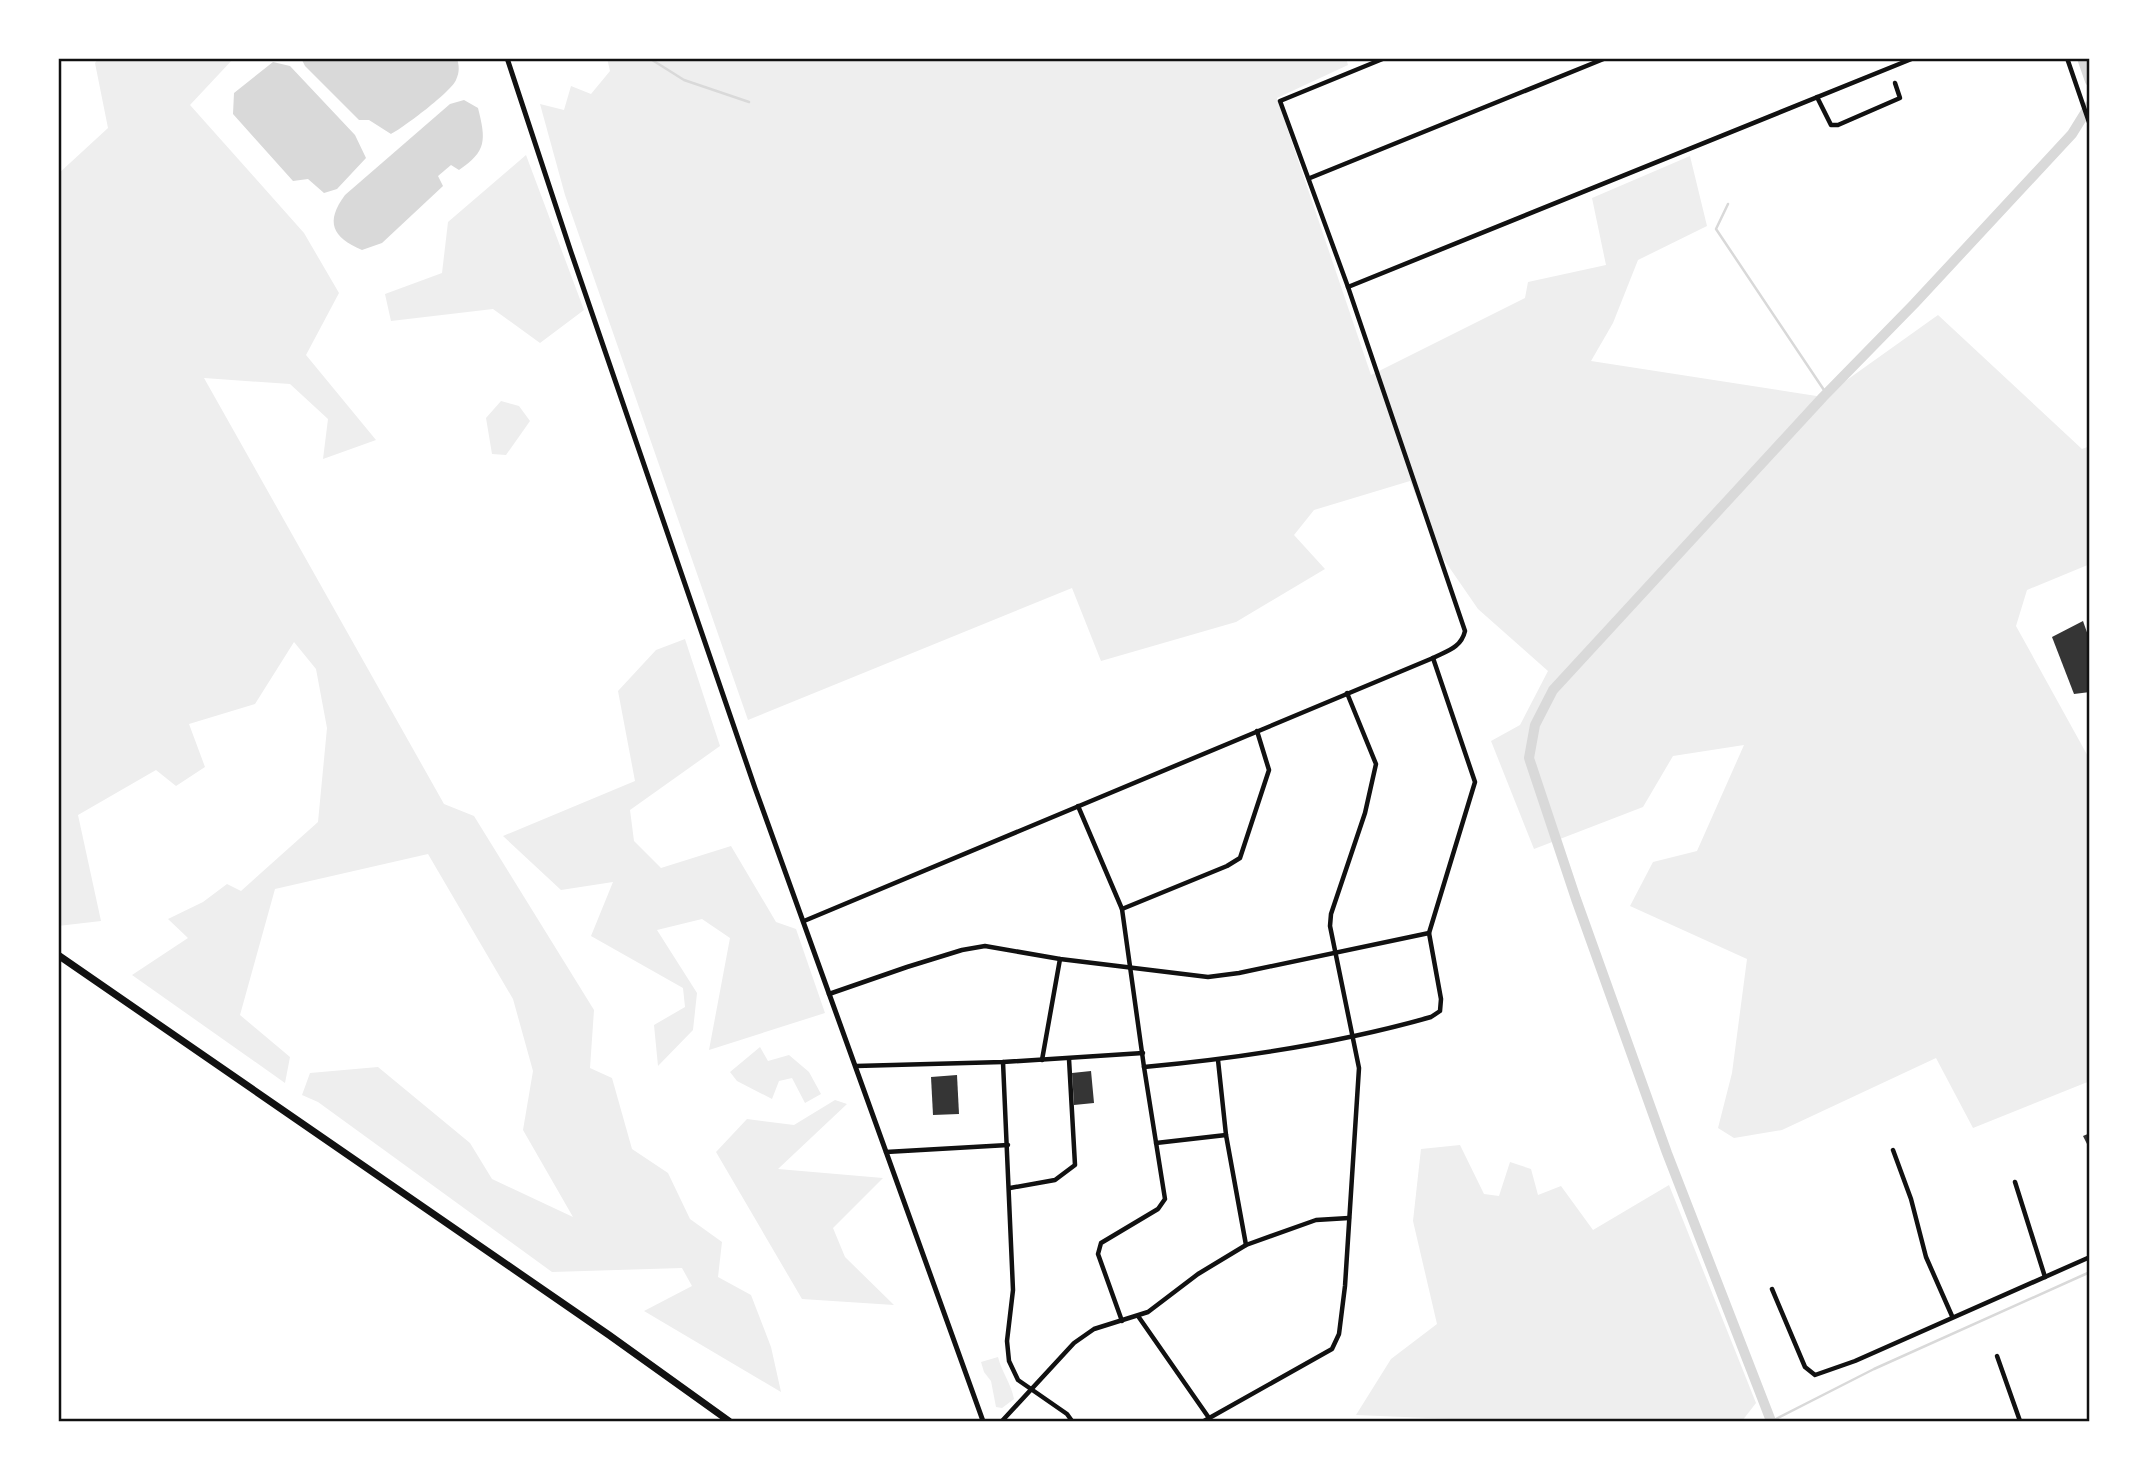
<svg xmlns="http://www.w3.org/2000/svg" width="2148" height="1479" font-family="'PT Sans Narrow',sans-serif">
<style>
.green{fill:#eee}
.water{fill:#d9d9d9}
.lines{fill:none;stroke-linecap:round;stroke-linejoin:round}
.stream{stroke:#d9d9d9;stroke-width:2.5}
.canal{stroke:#d9d9d9;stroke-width:10}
.building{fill:#353535}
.minor{stroke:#111;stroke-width:4.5}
.tertiary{stroke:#111;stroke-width:5}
.primary{stroke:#111;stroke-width:7}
.neatline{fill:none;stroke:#111;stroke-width:2.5}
</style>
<rect width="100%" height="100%" fill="#fff"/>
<!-- green -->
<g class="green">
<path d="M99,58H234L190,105L304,233L339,293L306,355L376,440L323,459L328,419L290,384L204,378L444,804L474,816L594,1010L590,1068L612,1078L632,1149L668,1173L690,1219L722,1242L718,1277L751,1295L771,1347L781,1392L644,1311L692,1286L682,1268L552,1272L318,1102L302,1095L310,1073L378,1067L470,1143L492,1179L573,1217L523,1130L533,1071L513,999L428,854L275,889L240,1015L290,1057L285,1083L132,975L188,938L168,919L203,902L227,884L241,891L318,822L327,728L316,669L294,642L255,704L189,724L205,767L176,786L156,770L78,815L101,921L58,926V174L108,128L95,63Z"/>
<path d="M607,58H1346L1348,65L1277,98L1371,375L1525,298L1528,282L1606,265L1592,198L1690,156L1707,226L1638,260L1613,323L1591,361L1823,397L1938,315L2082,449L2090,446V564L2027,590L2016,626L2090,760V1081L1973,1128L1936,1058L1782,1130L1734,1138L1718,1128L1732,1073L1747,959L1630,906L1653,862L1697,851L1744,745L1673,756L1643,807L1534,849L1491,741L1520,725L1548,671L1478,609L1438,551L1410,481L1314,510L1294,535L1325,569L1236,622L1101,661L1072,588L748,720L565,195L540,104L564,110L571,86L591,94L610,71Z"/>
<path d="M526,155L584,310L540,343L493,309L391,321L385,294L442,273L448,222Z"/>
<path d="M501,401L519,406L530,421L506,455L492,454L486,418Z"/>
<path d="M685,639L720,746L630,810L634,841L661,868L731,846L776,922L796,929L825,1013L709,1050L730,938L702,919L657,930L697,993L693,1030L658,1066L654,1025L685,1007L683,988L591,936L613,882L561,890L503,836L635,781L618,691L656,650Z"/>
<path d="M760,1047L768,1061L789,1055L809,1072L821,1094L805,1103L792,1078L779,1081L772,1099L737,1081L730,1072Z"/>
<path d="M835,1100L847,1104L778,1169L883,1178L833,1228L845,1257L894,1305L802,1299L716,1152L747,1119L794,1125Z"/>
<path d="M1460,1145L1484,1194L1499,1196L1510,1162L1531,1169L1538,1195L1561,1186L1593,1230L1669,1185L1756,1403L1742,1421H1453L1452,1419L1356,1415L1391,1359L1437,1324L1413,1221L1421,1149Z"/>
<path d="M998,1357C1002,1373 1011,1383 1014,1399L1002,1408L996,1407L991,1381L984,1372L981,1362Z"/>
</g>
<!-- water -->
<g class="water">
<path d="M301,58H457C459,66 460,71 456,80C452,91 403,128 391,134L369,120H359L305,66Z"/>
<path d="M273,62L290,66L355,135L366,158L337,189L324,193L308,179L293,181L233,114L234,93Z"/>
<path d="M464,100L478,108C486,140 487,151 459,170L451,165L438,176L443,186L382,243L362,250C332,237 325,222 345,195L450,104Z"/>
</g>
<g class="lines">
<!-- stream -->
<g class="stream">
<path d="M649,58L684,80L749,102"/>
<path d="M1728,204L1716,229L1826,393"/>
<path d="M1772,1421L1874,1369L2090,1272"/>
</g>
<!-- canal -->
<g class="canal">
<path d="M2082,58L2090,81"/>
<path d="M1771,1421L1667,1153L1576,899L1529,758L1535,725L1553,690L1823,397L1914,304L2072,134L2090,105"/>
</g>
</g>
<!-- building -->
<g class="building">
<path d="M2083,621L2090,641V692L2074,694L2052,637Z"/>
<path d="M1091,1071L1094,1103L1074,1105L1072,1073Z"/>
<path d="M957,1075L959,1114L933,1115L931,1077Z"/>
<path d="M2090,1133V1150L2083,1136Z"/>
</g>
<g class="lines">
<!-- minor -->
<g class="minor">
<path d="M2067,58L2090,125"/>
<path d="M1817,97L1831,125H1838L1900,98L1895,83"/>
<path d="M1310,178L1606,58"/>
<path d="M1348,287L1914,58"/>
<path d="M1078,806L1122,909L1144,1067L1165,1199L1158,1209L1101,1243L1098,1254L1122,1321"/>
<path d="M1122,909L1227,866L1240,858L1269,770L1257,731"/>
<path d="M804,921L1433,658C1447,651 1461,648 1465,631L1348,287L1280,101L1385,58"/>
<path d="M829,994L907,967L962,950L985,946L1060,959L1208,977L1239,973L1429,933"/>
<path d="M1042,1060L1060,959"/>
<path d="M1218,1060L1226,1135L1246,1245"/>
<path d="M1003,1062L1013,1290L1007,1341L1009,1361L1018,1380L1067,1414L1072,1421"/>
<path d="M856,1066L1003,1062L1143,1053"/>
<path d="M1144,1067C1241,1058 1336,1044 1431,1017L1440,1011L1441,999L1429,933L1475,782L1433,658"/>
<path d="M1156,1143L1226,1135"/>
<path d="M1893,1150L1911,1199L1926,1257L1952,1316"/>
<path d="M886,1152L1008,1145"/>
<path d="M2015,1182L2045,1277"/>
<path d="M1010,1188L1055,1180L1075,1165L1069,1059"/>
<path d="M1772,1289L1805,1367L1815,1375L1855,1361L2090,1257"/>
<path d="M1138,1316L1209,1418"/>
<path d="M1997,1356L2020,1421"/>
<path d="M1002,1421L1074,1343L1094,1329L1148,1312L1198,1274L1246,1245L1316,1220L1349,1218"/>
<path d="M1204,1421L1332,1349L1339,1334L1345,1286L1359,1068L1330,926L1331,914L1365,813L1376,764L1347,693"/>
</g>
<!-- tertiary -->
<path class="tertiary" d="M507,58L571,252L755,788L983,1421"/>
<!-- primary -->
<path class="primary" d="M58,955L609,1335L729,1421"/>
</g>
<!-- border -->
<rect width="2148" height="1479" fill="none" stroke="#ffffff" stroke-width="119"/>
<rect x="60" y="60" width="2028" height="1360" class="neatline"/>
</svg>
